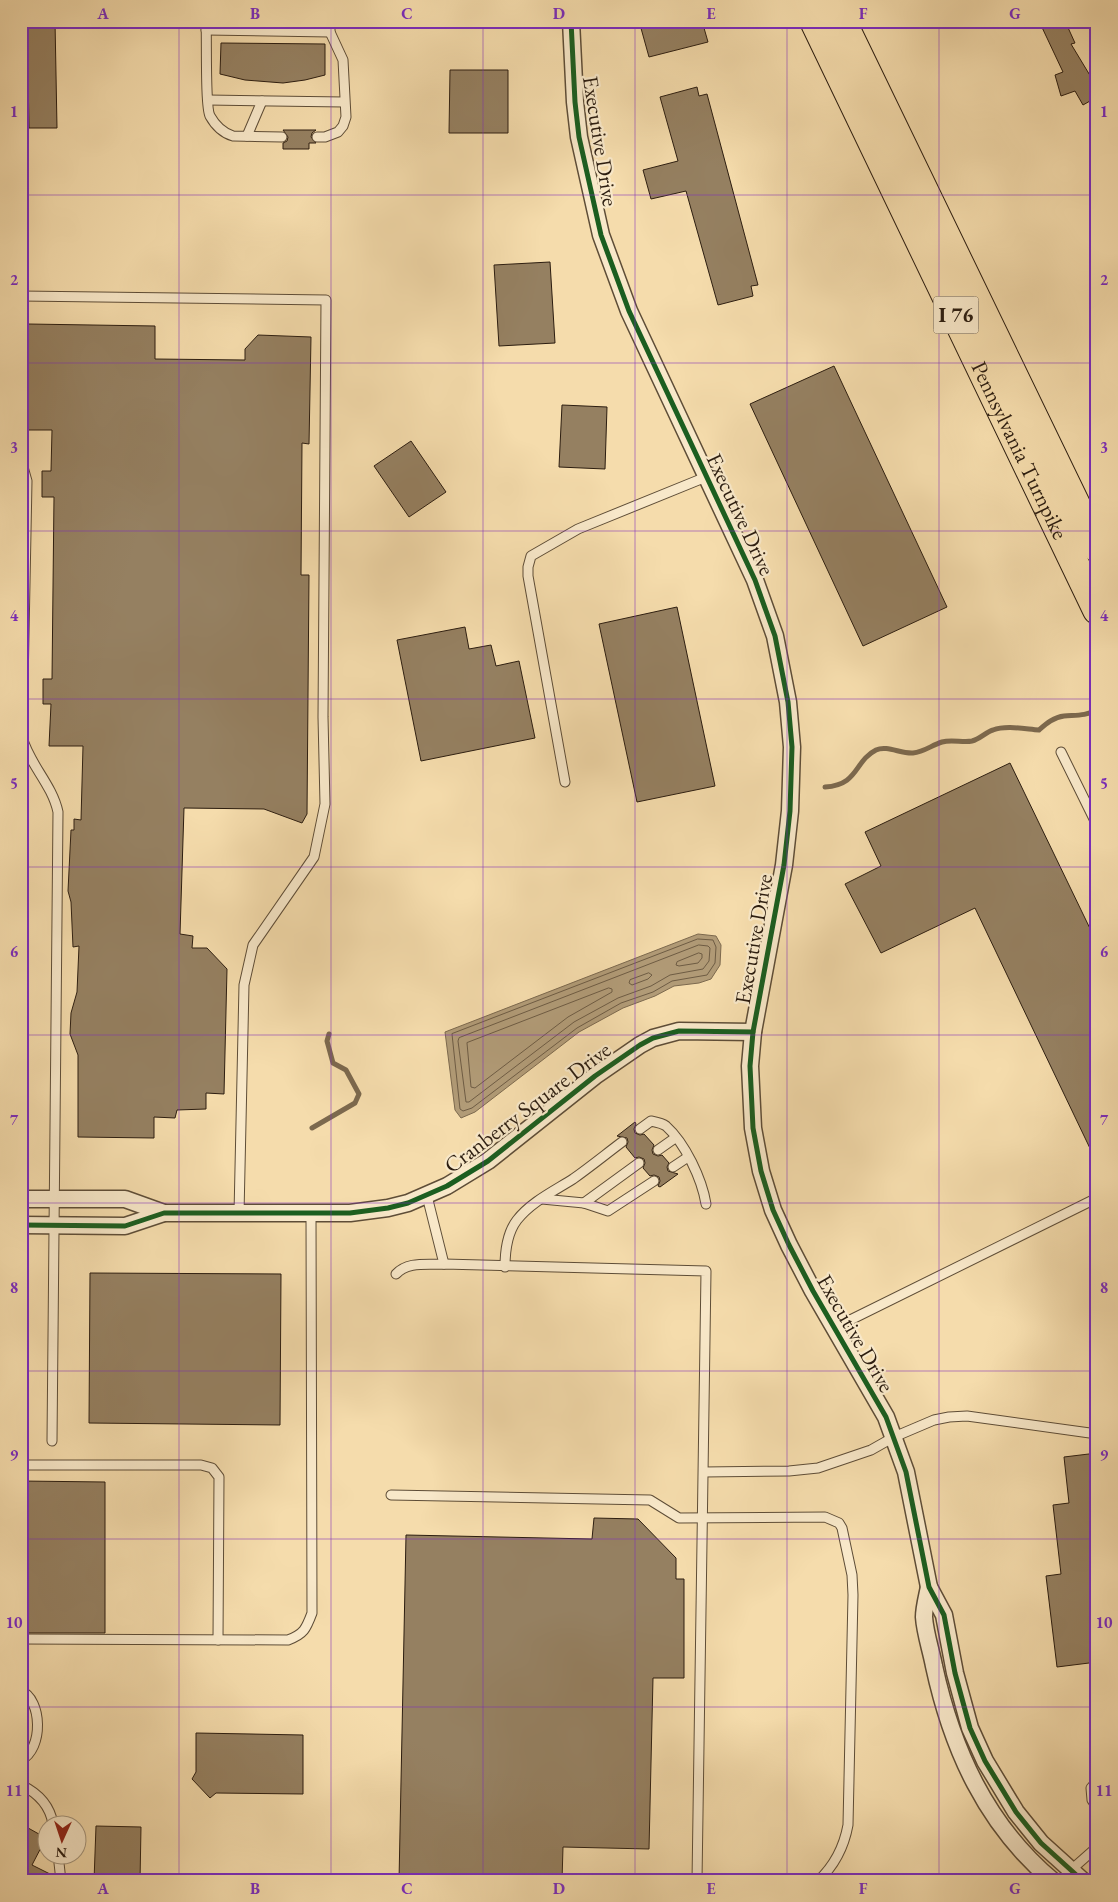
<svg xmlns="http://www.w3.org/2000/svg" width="1118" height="1902" font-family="'EB Garamond',serif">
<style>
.water{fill:#b19b77;stroke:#7c694e}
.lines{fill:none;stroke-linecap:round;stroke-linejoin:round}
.shore{stroke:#6e5c44;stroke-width:1}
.stream{stroke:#7c694e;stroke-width:5}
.building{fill:#958061;stroke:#2c1d10}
.lane-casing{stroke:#5e4d37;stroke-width:11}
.street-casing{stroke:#5e4d37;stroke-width:19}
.highway-casing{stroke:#2c1d10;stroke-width:30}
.lane{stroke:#f8e8c9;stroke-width:9}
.street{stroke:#f8e8c9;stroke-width:16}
.highway{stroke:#f5dcac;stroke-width:28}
.cycleway-casing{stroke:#f8e8c9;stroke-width:8}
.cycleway{stroke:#1b5e20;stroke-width:5}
.grid{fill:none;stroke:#7b2cbf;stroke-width:1;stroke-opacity:0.55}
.labels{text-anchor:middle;stroke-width:4.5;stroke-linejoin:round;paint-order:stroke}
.shield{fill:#f8e8c9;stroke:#695a48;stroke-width:1}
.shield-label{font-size:21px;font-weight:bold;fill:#2c1d10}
.street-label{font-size:22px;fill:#2c1d10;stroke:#f8e8c9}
.neatline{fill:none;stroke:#7b2cbf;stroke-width:2}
.grid-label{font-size:16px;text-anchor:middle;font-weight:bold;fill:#7b2cbf}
</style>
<rect width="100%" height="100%" fill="#f5dcac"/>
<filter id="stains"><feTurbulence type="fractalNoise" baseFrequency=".004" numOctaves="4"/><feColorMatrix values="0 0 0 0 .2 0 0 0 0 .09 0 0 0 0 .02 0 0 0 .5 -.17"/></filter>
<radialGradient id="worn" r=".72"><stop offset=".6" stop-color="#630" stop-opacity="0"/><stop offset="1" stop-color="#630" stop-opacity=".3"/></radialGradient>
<!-- water -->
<path class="water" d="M698,934L716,936L721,945L720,965L711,979L699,983L674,986L655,996L623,1008L579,1032L475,1112L461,1118L455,1110L445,1032Z"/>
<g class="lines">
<!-- shore -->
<g class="shore">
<path d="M698,939L713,940L716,947L715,963L707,975L672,981L653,992L621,1003L577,1028L472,1108L463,1111L460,1109L452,1034Z"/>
<path d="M699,945L708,946L710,948L709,961L703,969L670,975L651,986L618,998L574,1022L469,1102H466L458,1041L459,1038Z"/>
<path d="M699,953L702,954V958L698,963L679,966L676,965L677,962Z"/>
<path d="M649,973L652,975L648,979L632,985L629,983L630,980Z"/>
<path d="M609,988L612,989V992L568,1017L475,1088L471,1087L467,1043Z"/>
</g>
<!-- stream -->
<g class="stream">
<path d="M825,787C859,785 854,761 876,750C887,745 901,754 913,753C924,752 932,745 942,742C952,739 963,743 972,741C980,739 986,732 993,730C1006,725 1025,729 1039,730C1046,724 1054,717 1064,716C1076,715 1086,716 1097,710"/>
<path d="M312,1128L355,1103L359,1094L346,1070L333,1063L327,1041L329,1034"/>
</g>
</g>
<!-- building -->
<g class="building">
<path d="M27,21H55L57,128H29Z"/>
<path d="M639,21H702L708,42L649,57Z"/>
<path d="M1039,21H1065L1075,43L1071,44L1097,87V97L1083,105L1075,91L1061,96L1055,75L1063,72Z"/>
<path d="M221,43L325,44V75L305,80L283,83L245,80L220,74Z"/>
<path d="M450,70H508V133H449Z"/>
<path d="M697,87L699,96L707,94L758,285L751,286L753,296L718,305L686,191L651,199L643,170L678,161L660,97Z"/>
<path d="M283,130H316L312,133L311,137L316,143H309V149H283V143L287,141L288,137Z"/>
<path d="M550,262L555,343L499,346L494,265Z"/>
<path d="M28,324L155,326V359L245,360V349L258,335L311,337L309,444L302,443L301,575H309L307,814L302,823L264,809L184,808L180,934L193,936L192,948H207L227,969L224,1094L206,1093V1109L177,1110L175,1118L154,1117V1138L78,1137V1055L70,1034L71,1013L77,992L79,946L73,947L71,902L68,891L71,830H74V819L81,820L83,746H49L51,704H43V679H52L54,497H42V471H51L52,430H25Z"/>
<path d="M834,366L947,607L863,646L750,404Z"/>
<path d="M562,405L607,407L605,469L559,467Z"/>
<path d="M411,441L446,492L409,517L374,466Z"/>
<path d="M677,607L715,786L637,802L599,624Z"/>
<path d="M465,627L469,649L491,645L496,666L519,661L535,738L421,761L397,640Z"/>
<path d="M1010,763L1097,943V1163L975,908L881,953L845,884L881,866L865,832Z"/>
<path d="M635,1122L636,1124L634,1129L635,1133L640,1135L644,1134L654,1145L652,1150L653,1154L658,1156L662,1155L669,1163L667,1167L668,1171L678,1174L660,1187L658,1186L660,1181L659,1177L654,1175L650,1176L643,1168L645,1163L644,1159L639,1157L635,1158L626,1147L628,1142L627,1138L617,1136Z"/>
<path d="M90,1273L281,1274L280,1425L89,1423Z"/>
<path d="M1097,1453V1662L1057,1667L1046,1576L1061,1574L1053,1505L1069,1503L1064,1457Z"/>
<path d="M21,1481L105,1482V1633H21Z"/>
<path d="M594,1518L638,1519L676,1558V1579H684V1678H653L649,1849L563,1847L562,1881H399L406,1535L592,1539Z"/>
<path d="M196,1733L303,1735V1794L216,1793L210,1798L192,1779L196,1772Z"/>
<path d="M21,1824L46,1838L32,1865L54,1876L55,1881H21Z"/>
<path d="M96,1826L141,1827L140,1881H94Z"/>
</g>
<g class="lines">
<!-- lane casing -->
<g class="lane-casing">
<g id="lane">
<path d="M206,21C207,36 205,107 210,116C215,125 223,133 233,136L282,137"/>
<path d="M206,30L330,32"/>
<path d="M208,100L344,102"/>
<path d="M247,136L262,101"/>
<path d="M317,137H325L338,132L343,126L346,117L343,60L330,32V21"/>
<path d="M21,296L326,300L323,717L325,804L314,857L253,945L244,985L239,1214"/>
<path d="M21,460L27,481L22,737C29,764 52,784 58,812L52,1441"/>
<path d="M1061,752L1097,825"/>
<path d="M565,782L528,576V567L531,556L578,529L706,477"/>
<path d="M640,1129L651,1121C656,1122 662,1123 666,1126C685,1143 702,1179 706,1204"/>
<path d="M658,1150L675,1138"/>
<path d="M673,1167L688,1157"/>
<path d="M427,1196L444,1264"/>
<path d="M542,1199L584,1203L608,1211L654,1181"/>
<path d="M584,1203L639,1163"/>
<path d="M505,1267C505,1251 507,1233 517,1220C531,1202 554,1191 573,1179C590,1167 606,1154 622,1142"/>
<path d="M396,1274C408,1261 427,1265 444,1264L706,1271L697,1881"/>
<path d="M834,1328L1097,1198"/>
<path d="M21,1465H201L212,1468L219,1477L218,1640"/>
<path d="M704,1472L789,1471L818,1468L871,1450L894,1437L934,1420L949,1417L967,1416L1097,1434"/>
<path d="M391,1495L650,1500L679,1518L825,1517L839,1523L842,1528L852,1575L853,1595L848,1825C844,1847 834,1866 818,1881"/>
<path d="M21,1639L288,1640C304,1634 306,1629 312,1613L311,1214"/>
<path d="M21,1691C42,1699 44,1749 21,1760"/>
<path d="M1097,1781L1091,1788L1092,1800L1097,1807"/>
<path d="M21,1785C38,1793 50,1806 53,1824"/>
<path d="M58,1854L61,1881"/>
<path d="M1071,1870L1097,1847"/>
</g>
</g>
<!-- street casing -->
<g class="street-casing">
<g id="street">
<path d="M571,21L575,102L579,137L601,235L629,311L755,580L775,636L788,702L792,747L790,811L784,865L753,1032L750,1066L753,1128L761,1171L773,1210L789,1245L813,1291L886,1417L906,1472L929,1587L944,1615L955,1673L970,1728L985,1761L1016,1812L1041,1843L1083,1881"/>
<path d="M21,1199H125L164,1213"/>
<path d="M21,1225L125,1226L164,1213H350L388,1208L408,1203L447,1186L488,1161L595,1076L640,1045L653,1038L679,1031L753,1032"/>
<path d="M929,1587C927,1597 924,1608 924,1617C925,1633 931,1650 934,1666C952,1749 986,1825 1053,1881"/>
</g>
</g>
<!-- highway casing -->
<g class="highway-casing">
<g id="highway">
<path id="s1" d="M814,21L1097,610"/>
<path d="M842,21L1097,548"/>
</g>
</g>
<!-- lane -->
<use href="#lane" class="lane"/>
<!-- street -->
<use href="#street" class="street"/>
<!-- highway -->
<use href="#highway" class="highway"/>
<!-- cycleway casing -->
<g class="cycleway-casing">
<g id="cycleway">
<path d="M571,21L575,102L579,137L601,235L629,311L755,580L775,636L788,702L792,747L790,811L784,865L753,1032L750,1066L753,1128L761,1171L773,1210L789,1245L813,1291L886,1417L906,1472L929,1587L944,1615L955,1673L970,1728L985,1761L1016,1812L1041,1843L1083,1881"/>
<path d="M21,1225L125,1226L164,1213H350L388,1208L408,1203L447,1186L488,1161L595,1076L640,1045L653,1038L679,1031L753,1032"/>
</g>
</g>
<!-- cycleway -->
<use href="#cycleway" class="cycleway"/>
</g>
<!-- grid -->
<path class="grid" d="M179,21V1881M331,21V1881M483,21V1881M635,21V1881M787,21V1881M939,21V1881M21,195H1097M21,363H1097M21,531H1097M21,699H1097M21,867H1097M21,1035H1097M21,1203H1097M21,1371H1097M21,1539H1097M21,1707H1097"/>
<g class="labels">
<!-- shield labels -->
<rect class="shield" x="933.5" y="296.5" width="45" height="37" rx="4"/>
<g class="shield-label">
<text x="956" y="322">I 76</text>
</g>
<!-- street labels -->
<g class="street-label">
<text transform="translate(601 141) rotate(81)" y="8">Executive Drive</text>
<text dy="8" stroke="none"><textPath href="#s1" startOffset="476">Pennsylvania Turnpike</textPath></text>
<text transform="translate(741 514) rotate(65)" y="8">Executive Drive</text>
<text transform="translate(753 939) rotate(-80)" y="8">Executive Drive</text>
<text transform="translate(527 1107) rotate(-37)" y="8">Cranberry Square Drive</text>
<text transform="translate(856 1333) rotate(60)" y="8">Executive Drive</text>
</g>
</g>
<!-- margin -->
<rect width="1118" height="1902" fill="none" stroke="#f5dcac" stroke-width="55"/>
<!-- north arrow -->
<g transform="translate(62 1840) rotate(183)"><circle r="24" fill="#f8e8c9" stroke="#a6977f"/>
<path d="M0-4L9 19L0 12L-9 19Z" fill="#8f2418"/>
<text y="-8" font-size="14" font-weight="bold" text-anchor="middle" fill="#2c1d10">N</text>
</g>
<rect x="28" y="28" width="1062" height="1846" class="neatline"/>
<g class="grid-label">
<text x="103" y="19">A</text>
<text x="255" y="19">B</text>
<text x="407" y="19">C</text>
<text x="559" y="19">D</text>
<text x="711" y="19">E</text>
<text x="863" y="19">F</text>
<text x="1015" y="19">G</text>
<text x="14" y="117">1</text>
<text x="1104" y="117">1</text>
<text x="14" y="285">2</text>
<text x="1104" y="285">2</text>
<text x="14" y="453">3</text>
<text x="1104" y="453">3</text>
<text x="14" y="621">4</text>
<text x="1104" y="621">4</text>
<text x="14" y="789">5</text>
<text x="1104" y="789">5</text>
<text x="14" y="957">6</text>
<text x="1104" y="957">6</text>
<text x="14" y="1125">7</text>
<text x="1104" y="1125">7</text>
<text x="14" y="1293">8</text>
<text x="1104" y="1293">8</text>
<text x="14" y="1460">9</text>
<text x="1104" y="1460">9</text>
<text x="14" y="1628">10</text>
<text x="1104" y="1628">10</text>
<text x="14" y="1796">11</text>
<text x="1104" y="1796">11</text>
<text x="103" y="1894">A</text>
<text x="255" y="1894">B</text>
<text x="407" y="1894">C</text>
<text x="559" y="1894">D</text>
<text x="711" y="1894">E</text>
<text x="863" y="1894">F</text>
<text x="1015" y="1894">G</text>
</g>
<rect width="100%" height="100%" filter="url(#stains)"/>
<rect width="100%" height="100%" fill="url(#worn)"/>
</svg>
